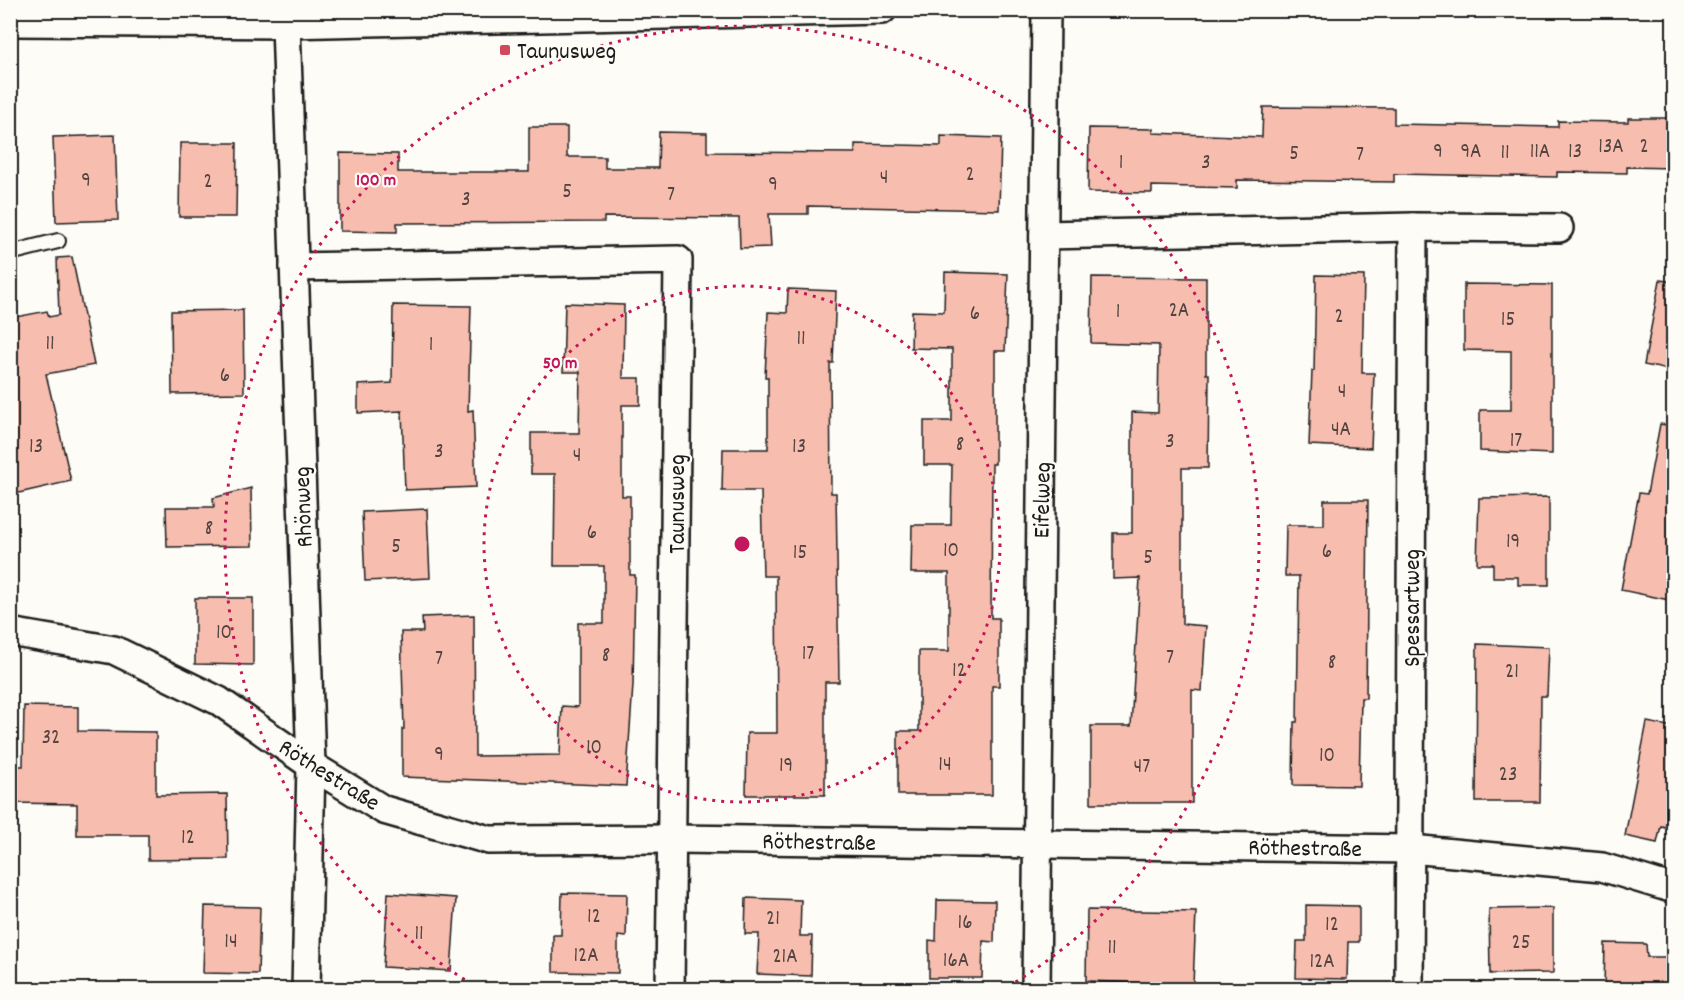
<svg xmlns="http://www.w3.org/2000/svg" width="1684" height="1000" font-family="Dekko,sans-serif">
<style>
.building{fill:#f7bdaf;stroke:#1c1c1c;stroke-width:1.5}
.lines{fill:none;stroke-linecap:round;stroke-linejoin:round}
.service-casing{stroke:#1c1c1c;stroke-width:18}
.minor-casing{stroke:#1c1c1c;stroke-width:32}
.service{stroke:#fdfcf7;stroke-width:14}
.minor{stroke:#fdfcf7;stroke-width:27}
.ring{fill:none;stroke:#c2185b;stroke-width:3;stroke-dasharray:3 6}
.poi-dot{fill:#d1495b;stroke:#fdfcf7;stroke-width:2}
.labels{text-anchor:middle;stroke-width:4.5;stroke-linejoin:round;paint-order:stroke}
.number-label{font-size:21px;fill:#534441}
.poi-label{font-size:24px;fill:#1c1c1c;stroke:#fdfcf7;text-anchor:start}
.street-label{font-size:24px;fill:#1c1c1c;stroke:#fdfcf7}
.centre{fill:#c2185b;stroke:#fdfcf7;stroke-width:3}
.ring-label{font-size:18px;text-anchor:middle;font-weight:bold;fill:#c2185b;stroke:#fdfcf7;stroke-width:4.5;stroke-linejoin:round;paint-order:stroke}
</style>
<rect width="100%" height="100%" fill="#fdfcf7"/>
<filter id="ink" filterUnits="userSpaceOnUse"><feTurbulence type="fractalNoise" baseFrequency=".0167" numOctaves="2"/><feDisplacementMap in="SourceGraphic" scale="12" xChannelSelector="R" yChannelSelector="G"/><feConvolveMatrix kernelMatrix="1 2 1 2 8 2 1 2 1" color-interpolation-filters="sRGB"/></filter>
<g filter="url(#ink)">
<!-- building -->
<g class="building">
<path d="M1263,107L1394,108V124L1558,127V121L1628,122V118H1674V168L1627,167V173L1557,172V177L1394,174V182L1237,180V188L1152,186V193L1088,192L1089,128L1153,129V133L1262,137Z"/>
<path d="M529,127H567V157H605V168H658L659,132L707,133V152L855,153V144L941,146V136L1001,138L999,210L808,206V214H769L771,247L740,248L739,218L604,217V222L397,223V232L340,231V153L398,154V172H529Z"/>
<path d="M115,135L118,220L56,222L53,137Z"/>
<path d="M180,143H237L236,217H179Z"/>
<path d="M72,257L94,365L46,374L71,481L10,495V318L47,311L49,317L59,315L57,258Z"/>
<path d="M945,272L1008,274L1005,351H995V464H992L991,618H999V686H992V795H898V731H919V651H949V573H911L912,525H951L952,465H924V421H952V349L911,348L912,311L944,312Z"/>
<path d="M1316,275L1364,276L1362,373H1374L1371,448L1309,445L1312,371H1314Z"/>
<path d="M1092,277L1206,278V374H1209L1208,468H1182V624L1206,626L1202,691L1192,690V803H1091V726H1131L1140,578L1113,579V533H1132V412L1158,413L1159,345L1091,343Z"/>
<path d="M1660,280L1674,282V371L1644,365Z"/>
<path d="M1464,284L1552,285V454L1480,451V410H1511V351L1464,350Z"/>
<path d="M788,289L836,291L833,363H830L831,493H836L839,682H825V795H746L747,733H777L776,576H763L761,491H722L723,449H768V377H765L768,312L787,313Z"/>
<path d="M565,303L624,305L623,378H640V405H622V496H630V575H635L633,685L626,786L402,777V729H404L401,632H423L422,617L474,615L475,756L560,755L562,706L578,707V623H604V566H554L555,474H531V433H579L580,372H563Z"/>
<path d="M393,305L471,306L468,411L473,410L476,487L405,490L402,411L358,413V385L392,383Z"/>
<path d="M243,310L244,393L172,394L171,311Z"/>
<path d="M1660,424L1674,426V601L1621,590L1639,493L1647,494Z"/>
<path d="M251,488L252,546L167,547L166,507H214L213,498Z"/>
<path d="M1549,497V585H1518V577H1493V564H1477L1479,498Z"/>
<path d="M1324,500H1368L1366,698H1361L1359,786L1293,785L1294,722H1297L1299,576H1285L1286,525H1324Z"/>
<path d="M427,509L430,578L365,581L362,512Z"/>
<path d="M195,598H253V665L195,664Z"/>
<path d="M1477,644L1549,647L1547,696H1541L1540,802H1476Z"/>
<path d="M24,706L78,707V731L156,732V795L227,794L228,859L148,860V835H77V804L10,803V766H23Z"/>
<path d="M1647,722L1674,727V829L1661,826L1657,843L1625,836Z"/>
<path d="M388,893L456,898L451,971L383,967Z"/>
<path d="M562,893L627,894L626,937L618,936V973L553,972V935H561Z"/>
<path d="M746,898L801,900L800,936H812L811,976L757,974L759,934H745Z"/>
<path d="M937,900L995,901L994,942L983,941L982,978H929V940L936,941Z"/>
<path d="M1306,905L1359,906V942H1348L1347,979L1296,978L1297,941H1306Z"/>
<path d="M205,906L260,907L258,974L203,973Z"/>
<path d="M1553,908V973L1490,974L1489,909Z"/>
<path d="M1087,910L1196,912L1193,985L1086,981Z"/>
<path d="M1605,943L1646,944L1647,957H1672L1673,989L1604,988Z"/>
</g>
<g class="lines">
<!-- service casing -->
<g class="service-casing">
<path id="service" d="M10,253L58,241"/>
</g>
<!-- minor casing -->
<g class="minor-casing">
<g id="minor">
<path d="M10,22L286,24L882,10"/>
<path d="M286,24L311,765L306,990"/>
<path d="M1044,235L1413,227L1559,228"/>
<path d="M294,267L678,260L670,990"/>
<path d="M10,632L114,650L219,701L311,765L384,810L489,840L674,839L1411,849L1602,867L1674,889"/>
<path d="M1036,990L1046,10"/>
<path d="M1409,990L1413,227"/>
</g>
</g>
<!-- service -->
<use href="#service" class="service"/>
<!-- minor -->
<use href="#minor" class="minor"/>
</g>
</g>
<!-- distance rings -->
<g class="ring">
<circle cx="742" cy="544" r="258"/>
<path d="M480 989A517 517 0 1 1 1004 989"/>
</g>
<!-- markers -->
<rect class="poi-dot" x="499" y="44" width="12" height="12" rx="3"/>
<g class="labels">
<!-- number labels -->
<g class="number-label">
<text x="1611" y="152">13A</text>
<text x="1644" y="152">2</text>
<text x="1438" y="157">9</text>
<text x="1471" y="157">9A</text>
<text x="1540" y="157">11A</text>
<text x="1575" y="157">13</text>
<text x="1505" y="158">11</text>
<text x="1294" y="159">5</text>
<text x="1360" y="160">7</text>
<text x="1121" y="168">1</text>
<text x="1206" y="168">3</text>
<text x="970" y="180">2</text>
<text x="884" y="183">4</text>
<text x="86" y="186">9</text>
<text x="208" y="187">2</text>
<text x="773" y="190">9</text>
<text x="567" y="197">5</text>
<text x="671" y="200">7</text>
<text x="466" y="205">3</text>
<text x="1179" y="316">2A</text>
<text x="1118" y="317">1</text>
<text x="975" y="319">6</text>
<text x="1339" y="322">2</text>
<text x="1508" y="325">15</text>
<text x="801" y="344">11</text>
<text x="50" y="349">11</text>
<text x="431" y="350">1</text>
<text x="225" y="381">6</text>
<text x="1342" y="397">4</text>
<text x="1341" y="435">4A</text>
<text x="1516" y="446">17</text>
<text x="1170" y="447">3</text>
<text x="960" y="450">8</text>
<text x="36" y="452">13</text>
<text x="799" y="452">13</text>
<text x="439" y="457">3</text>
<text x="577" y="461">4</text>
<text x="209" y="534">8</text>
<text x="592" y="538">6</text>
<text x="1513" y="547">19</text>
<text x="396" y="552">5</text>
<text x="951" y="556">10</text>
<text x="1327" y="557">6</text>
<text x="800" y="558">15</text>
<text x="1148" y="563">5</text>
<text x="224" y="638">10</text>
<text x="808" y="659">17</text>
<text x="606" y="661">8</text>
<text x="1170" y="663">7</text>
<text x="439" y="664">7</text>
<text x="1332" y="668">8</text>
<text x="959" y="676">12</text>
<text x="1512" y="677">21</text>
<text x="51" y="743">32</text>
<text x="594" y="753">10</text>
<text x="439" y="760">9</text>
<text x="1327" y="761">10</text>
<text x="945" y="770">14</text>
<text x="786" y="771">19</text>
<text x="1142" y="772">47</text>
<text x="1508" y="780">23</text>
<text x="188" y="843">12</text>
<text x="594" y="922">12</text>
<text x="773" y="924">21</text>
<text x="965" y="928">16</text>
<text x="1332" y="930">12</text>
<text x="419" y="939">11</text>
<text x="231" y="947">14</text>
<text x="1521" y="948">25</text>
<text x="1112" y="953">11</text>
<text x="586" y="961">12A</text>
<text x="785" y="962">21A</text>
<text x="956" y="966">16A</text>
<text x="1322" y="967">12A</text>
</g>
<!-- poi labels -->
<g class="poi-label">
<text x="517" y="58">Taunusweg</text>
</g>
<!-- street labels -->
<g class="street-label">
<text transform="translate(1041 500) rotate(-89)" y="8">Eifelweg</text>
<text transform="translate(676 504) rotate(-90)" y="8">Taunusweg</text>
<text transform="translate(302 507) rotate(-92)" y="8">Rhönweg</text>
<text transform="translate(1411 608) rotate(-90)" y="8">Spessartweg</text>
<text transform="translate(330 774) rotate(32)" y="8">Röthestraße</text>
<text transform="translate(819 841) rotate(1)" y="8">Röthestraße</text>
<text transform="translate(1305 847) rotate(1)" y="8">Röthestraße</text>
</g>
</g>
<circle cx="742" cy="544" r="9" class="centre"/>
<g class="ring-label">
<text x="376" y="185">100 m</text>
<text x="560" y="368">50 m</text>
</g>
<!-- margin -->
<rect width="1684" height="1000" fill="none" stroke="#fdfcf7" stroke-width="36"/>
<rect x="18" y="18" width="1648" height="964" fill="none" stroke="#1c1c1c" stroke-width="2" filter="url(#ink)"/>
</svg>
